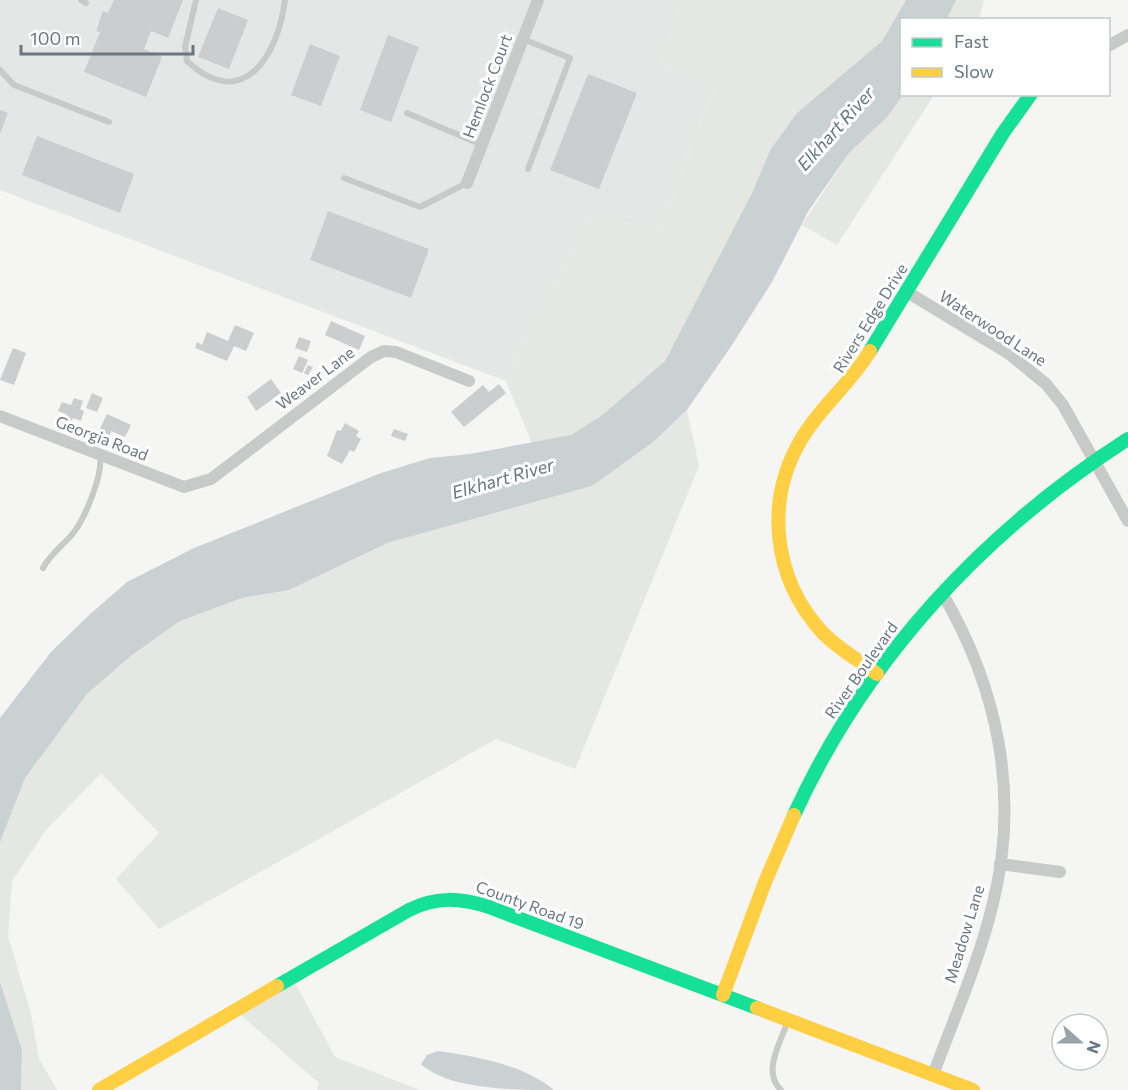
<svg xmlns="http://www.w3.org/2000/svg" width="1128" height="1090" font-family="Commissioner,sans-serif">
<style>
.built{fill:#e5e7e7}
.green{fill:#e4e7e2}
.water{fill:#c9d1d3}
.building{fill:#cccdce}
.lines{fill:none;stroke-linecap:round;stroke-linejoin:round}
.lane{stroke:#c8caca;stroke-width:6}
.street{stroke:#c8caca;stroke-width:12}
.fast{stroke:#16e098;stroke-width:14}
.slow{stroke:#ffcf43;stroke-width:14}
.labels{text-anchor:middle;stroke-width:6;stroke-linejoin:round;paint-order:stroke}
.street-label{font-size:16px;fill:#687782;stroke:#fff}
.water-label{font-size:18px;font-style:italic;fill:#63787f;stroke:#fff}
</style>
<rect width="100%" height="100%" fill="#f5f5f4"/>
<!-- built -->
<path class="built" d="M0,0H683L661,66L715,85L660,228L591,219L506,381L0,190Z"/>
<!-- green -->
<g class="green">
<path d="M683,0H906L882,41L797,113L770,150L752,193L665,361L601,416L571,435L532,443L506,381L591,219L660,228L715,86L661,66Z"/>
<path d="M956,0H984L979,19H947Z"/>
<path d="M903,95H934L837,245L802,225L849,153L887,117Z"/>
<path d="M687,410L699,466L575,769L496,739L159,929L116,879L159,833L101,773L46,830L12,881L8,936L30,1010L39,1059L57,1090H21L22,1050L0,982V842L25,778L87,694L132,655L180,621L242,598L289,590L386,543L592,486L652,443Z"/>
<path d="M292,977L335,1057L420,1090H317L319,1083L235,1010Z"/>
</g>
<!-- water -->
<g class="water">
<path d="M906,0H956L947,19L902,20L903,95L887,117L849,153L809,210L772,282L732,345L687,410L652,443L592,486L387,543L289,590L242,598L180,621L132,655L87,694L25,778L0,842V718L51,652L88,616L127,582L194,548L381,473L430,458L470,454L571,435L601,416L665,361L752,193L770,150L797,113L882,41Z"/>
<path d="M0,982L22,1050L21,1090H0Z"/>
<path d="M438,1051C478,1057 522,1064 554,1090C516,1090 449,1090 421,1064L427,1055Z"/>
</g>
<!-- building -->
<g class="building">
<path d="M114,0H183L168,38L151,31L144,49L162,57L146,97L84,72L100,32L96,31L103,11L108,13Z"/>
<path d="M218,8L248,20L229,69L198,57Z"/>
<path d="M388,35L419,47L391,122L360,110Z"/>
<path d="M310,44L340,56L321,106L291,95Z"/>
<path d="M588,74L637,93L599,189L550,170Z"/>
<path d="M0,110L8,113L0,134Z"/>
<path d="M37,136L134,174L120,213L22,175Z"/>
<path d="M328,211L429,249L411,298L310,260Z"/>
<path d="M331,321L365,336L359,350L325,335Z"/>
<path d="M235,325L254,333L246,351L234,346L227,361L195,348L197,342L202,345L207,332L228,341Z"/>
<path d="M299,337L311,341L307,352L295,348Z"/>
<path d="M13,348L26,353L14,385L0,380Z"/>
<path d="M299,356L308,360L302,373L293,369Z"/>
<path d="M308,365L313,367L308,375L304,373Z"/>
<path d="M271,379L281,393L256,411L247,397Z"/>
<path d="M499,384L506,393L464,427L451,412L483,385L489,392Z"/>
<path d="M92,393L103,398L97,412L86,408Z"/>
<path d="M74,398L83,401L80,409L84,411L81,421L73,418L71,422L64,420L66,414L58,411L62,402L71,405Z"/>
<path d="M107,414L131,425L125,437L111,431L110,435L99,431Z"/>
<path d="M345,423L359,431L356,436L361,439L354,452L350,450L342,464L327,456L337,430L341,431Z"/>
<path d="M394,429L408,434L405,441L391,436Z"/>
</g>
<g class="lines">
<!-- lane -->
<g class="lane">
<path d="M81,0L86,3"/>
<path d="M196,0L185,47L187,61C243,113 278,56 285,0"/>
<path d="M523,39L570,58L528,169"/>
<path d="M0,70L14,85L109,122"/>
<path d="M407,113L482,145"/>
<path d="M344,178L420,207L467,183"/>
<path d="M43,568C51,553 64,545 74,532C86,516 103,474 100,456"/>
<path d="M781,1090C762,1072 780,1044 787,1023"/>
</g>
<!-- street -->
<g class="street">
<path d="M1108,46L1128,35"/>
<path d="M467,183L538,0"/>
<path d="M907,292L1008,353L1046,384L1063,405L1128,521"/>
<path d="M0,416L184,487L211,479L371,357L384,351L396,352L469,381"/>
<path d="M1000,864L1060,872"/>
<path d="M933,1075C954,1018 979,962 993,903C1020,795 998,688 942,593"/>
</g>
<!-- fast -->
<g class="fast">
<path d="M870,351L1003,133L1031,94"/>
<path d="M794,815C866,658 983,532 1128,439"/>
<path d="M277,986L409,910C437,896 460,898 489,907L757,1008"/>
</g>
<!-- slow -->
<g class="slow">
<path d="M870,351C851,383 821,406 802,438C764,501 773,578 822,632C838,649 859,660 877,674"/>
<path d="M723,995L765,882L794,815"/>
<path d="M757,1008L973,1090"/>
<path d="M99,1090L277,986"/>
</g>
</g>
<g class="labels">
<!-- street labels -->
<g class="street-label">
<text transform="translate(487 86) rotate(-69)" y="6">Hemlock Court</text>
<text transform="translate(870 318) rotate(-58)" y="6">Rivers Edge Drive</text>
<text transform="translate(993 328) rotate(33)" y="6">Waterwood Lane</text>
<text transform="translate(315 378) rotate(-37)" y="6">Weaver Lane</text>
<text transform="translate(102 438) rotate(21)" y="6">Georgia Road</text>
<text transform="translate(861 670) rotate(-55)" y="6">River Boulevard</text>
<text transform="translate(530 905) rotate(20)" y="6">County Road 19</text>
<text transform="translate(964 934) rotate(-73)" y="6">Meadow Lane</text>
</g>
<!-- water labels -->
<g class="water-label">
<text transform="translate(836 129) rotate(-48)" y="6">Elkhart River</text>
<text transform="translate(503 479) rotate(-16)" y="6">Elkhart River</text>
</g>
</g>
<!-- legend -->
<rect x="900" y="18" width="210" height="78" fill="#ffffff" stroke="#c3c9cd" stroke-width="1.5"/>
<rect x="912" y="38" width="30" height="9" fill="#16e098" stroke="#c3c9cd" stroke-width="1.5"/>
<text x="954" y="48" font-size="18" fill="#687782">Fast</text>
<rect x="912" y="68" width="30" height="9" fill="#ffcf43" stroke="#c3c9cd" stroke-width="1.5"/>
<text x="954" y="78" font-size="18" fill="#687782">Slow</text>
<!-- north arrow -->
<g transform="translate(1080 1042) rotate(111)"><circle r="28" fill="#ffffff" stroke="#c3c9cd" stroke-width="1.5"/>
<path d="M0-4.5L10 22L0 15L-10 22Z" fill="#99a3aa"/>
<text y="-9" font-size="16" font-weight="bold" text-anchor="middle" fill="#687782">N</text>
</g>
<!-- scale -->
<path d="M21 45v9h172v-9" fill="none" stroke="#687782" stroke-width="3"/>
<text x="30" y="45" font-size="18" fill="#687782" stroke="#ffffff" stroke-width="4.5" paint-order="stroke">100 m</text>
</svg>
